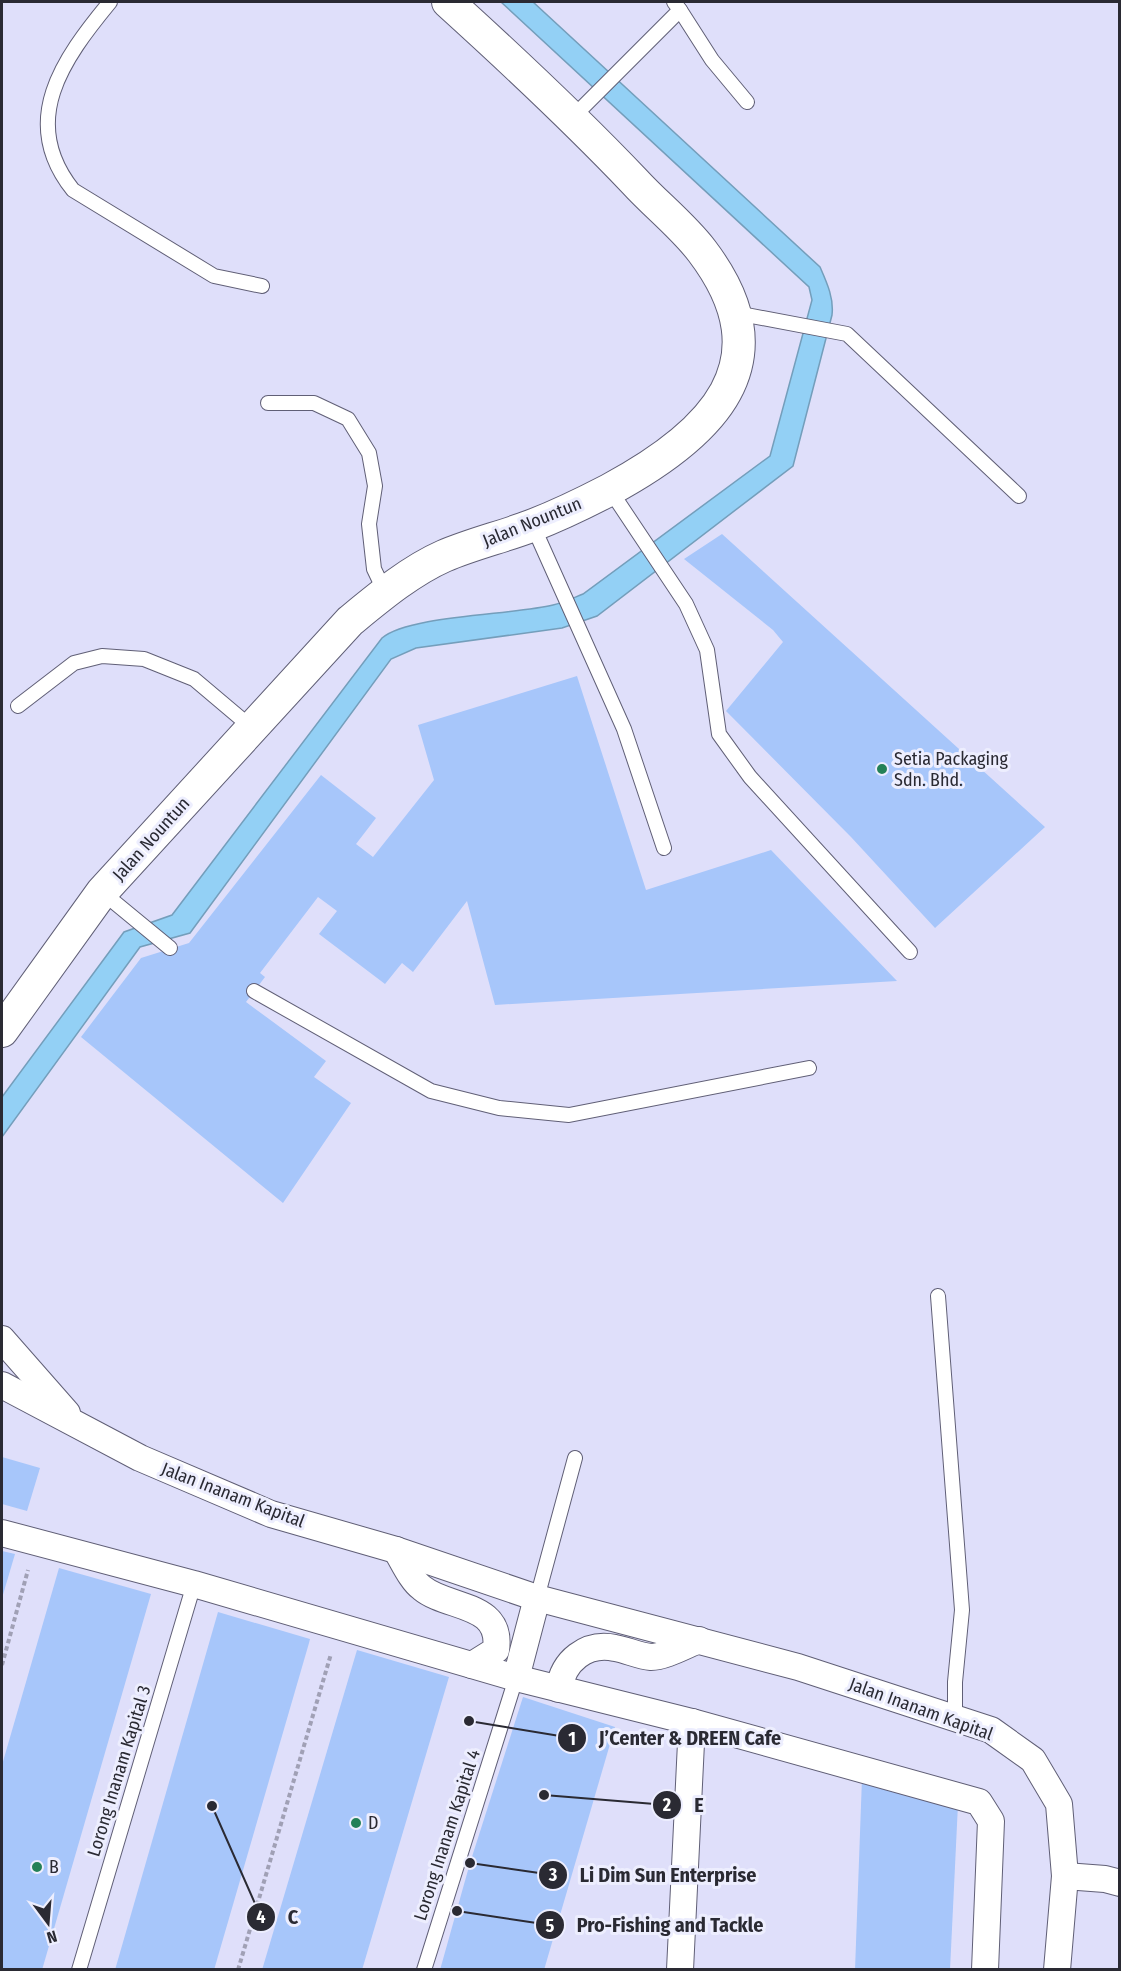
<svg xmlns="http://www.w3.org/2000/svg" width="1121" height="1971" font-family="'Fira Sans Condensed',sans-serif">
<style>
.water{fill:#93d0f5;stroke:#749ebb;stroke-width:1.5}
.building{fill:#a7c6fa}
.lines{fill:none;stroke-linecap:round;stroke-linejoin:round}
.service-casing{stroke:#605f76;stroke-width:16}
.minor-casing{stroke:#605f76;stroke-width:28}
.tertiary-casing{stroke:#605f76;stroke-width:34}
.path{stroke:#a0a0b5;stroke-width:4;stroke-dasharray:4.5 3;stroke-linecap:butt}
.service{stroke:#fff;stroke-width:14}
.minor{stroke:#fff;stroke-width:26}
.tertiary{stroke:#fff;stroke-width:32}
.poi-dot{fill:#248157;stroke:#edeefe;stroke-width:2}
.labels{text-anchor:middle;stroke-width:6;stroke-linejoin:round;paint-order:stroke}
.street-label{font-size:18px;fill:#2a2a33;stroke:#edeefe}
.poi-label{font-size:18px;fill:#2a2a33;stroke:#edeefe;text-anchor:start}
.leader{fill:none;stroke:#2a2a33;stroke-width:2}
.callout-dot{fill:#2a2a33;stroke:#edeefe;stroke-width:2}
.mark-label{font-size:18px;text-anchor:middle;font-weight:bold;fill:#fff}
.callout-label{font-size:20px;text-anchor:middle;font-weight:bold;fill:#2a2a33;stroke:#edeefe;stroke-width:6;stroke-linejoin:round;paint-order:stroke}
</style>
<rect width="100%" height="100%" fill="#dfdffa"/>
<!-- water -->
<path class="water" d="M501,2H533L820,267C827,283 834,298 832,315L793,466L597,616L562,628L416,648L391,659L190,933L140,947L2,1137V1097L124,932L172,915L382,638C409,615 513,615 553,605C563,603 573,598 583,594L770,456L812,300L809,287Z"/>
<!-- building -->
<g class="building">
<path d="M722,534L1045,827L935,928L851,837L726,711L783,642L773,630L684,559Z"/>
<path d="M577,676L646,890L771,850L897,981L495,1005L467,901L413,972L402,963L385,984L319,934L337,911L318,897L260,973L265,977L246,1002L326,1061L314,1077L351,1103L283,1203L81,1037L141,958L189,943L321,775L376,818L356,844L373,857L434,780L418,725Z"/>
<path d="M2,1457L40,1468L27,1511L2,1504Z"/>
<path d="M2,1551L15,1554L2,1598Z"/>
<path d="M59,1568L151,1594L42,1970H2V1765Z"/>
<path d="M218,1612L310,1639L309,1643L214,1970H115Z"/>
<path d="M357,1650L449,1677L362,1970H262Z"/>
<path d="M523,1697L615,1727L544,1970H440L470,1863Z"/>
<path d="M862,1778L958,1804L950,1970H855Z"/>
</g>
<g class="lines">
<!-- service casing -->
<g class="service-casing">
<g id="service">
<path d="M110,2C63,59 18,121 73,190L214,276L262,286"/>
<path d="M680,10L712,60L747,102"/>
<path d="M573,117L680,10L674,2"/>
<path d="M736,313L847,334L1019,496"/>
<path d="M268,403H314L348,419L369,453L375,486L369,524L374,569L385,592"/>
<path d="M610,490L686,604L707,650L719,734L750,777L910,952"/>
<path d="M533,526L624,729L664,848"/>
<path d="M18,706L74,663L102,656L144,659L194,679L252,728"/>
<path d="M102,892L170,948"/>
<path d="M254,991L431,1091L499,1108L569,1115L809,1068"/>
<path d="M938,1296L962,1610L955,1682V1718"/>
<path d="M537,1598L575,1458"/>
<path d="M79,1970L194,1584"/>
<path d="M424,1970L516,1678"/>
</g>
</g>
<!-- minor casing -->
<g class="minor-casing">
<g id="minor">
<path d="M2,1339L67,1413"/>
<path d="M2,1385L140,1458L271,1514L396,1550L537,1598L798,1667L991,1730L1033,1760L1059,1804L1065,1876L1057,1970"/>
<path d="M2,1533L194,1584L516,1678L692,1722L979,1802L991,1821L985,1970"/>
<path d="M396,1550C403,1561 411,1580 422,1588C447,1609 503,1602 496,1650L472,1665"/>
<path d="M516,1678L537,1598"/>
<path d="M559,1689C563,1661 586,1642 615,1648C627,1650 639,1656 651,1657C665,1657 686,1645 699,1640"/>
<path d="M1065,1876L1105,1879L1120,1883"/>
<path d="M680,1970L692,1722"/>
</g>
</g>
<!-- tertiary casing -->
<g class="tertiary-casing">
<path id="tertiary" d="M2,1031L102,892L350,621C378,598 410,571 444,556C472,544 502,537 531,526C557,516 584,503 609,490C711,435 787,363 702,251C683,226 656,205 635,182C575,119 512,60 448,2"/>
</g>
<!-- path -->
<g class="path">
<path d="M2,1665L28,1570"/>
<path d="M238,1970L331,1654"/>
</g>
<!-- service -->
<use href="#service" class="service"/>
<!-- minor -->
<use href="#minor" class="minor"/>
<!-- tertiary -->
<use href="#tertiary" class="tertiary"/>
</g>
<!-- markers -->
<g class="poi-dot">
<circle cx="882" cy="769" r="6"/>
<circle cx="356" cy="1823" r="6"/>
<circle cx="37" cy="1867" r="6"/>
</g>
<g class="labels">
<!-- street labels -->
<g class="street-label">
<text transform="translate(532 522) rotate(-22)" y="6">Jalan Nountun</text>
<text transform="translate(151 839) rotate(-48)" y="6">Jalan Nountun</text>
<text transform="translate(233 1495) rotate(21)" y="6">Jalan Inanam Kapital</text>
<text transform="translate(921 1709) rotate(20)" y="6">Jalan Inanam Kapital</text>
<text transform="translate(119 1771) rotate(-73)" y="6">Lorong Inanam Kapital 3</text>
<text transform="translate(447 1835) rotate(-72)" y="6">Lorong Inanam Kapital 4</text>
</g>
<!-- poi labels -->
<g class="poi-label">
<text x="894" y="765">Setia Packaging<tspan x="894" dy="21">Sdn. Bhd.</tspan></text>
<text x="368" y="1829">D</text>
<text x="49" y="1873">B</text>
</g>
</g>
<!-- callouts -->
<path class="leader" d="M469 1721L572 1738M544 1795L667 1805M470 1863L553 1875M212 1806L261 1917M457 1911L550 1925"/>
<g class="callout-dot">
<circle cx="469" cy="1721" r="6"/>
<circle cx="544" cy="1795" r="6"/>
<circle cx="470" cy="1863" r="6"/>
<circle cx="212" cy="1806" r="6"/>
<circle cx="457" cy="1911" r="6"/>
<circle cx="572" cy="1738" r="15"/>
<circle cx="667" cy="1805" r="15"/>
<circle cx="553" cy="1875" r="15"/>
<circle cx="261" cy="1917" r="15"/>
<circle cx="550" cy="1925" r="15"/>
</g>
<g class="mark-label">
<text x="572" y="1745">1</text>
<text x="667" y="1811">2</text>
<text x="553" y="1881">3</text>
<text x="261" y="1923">4</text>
<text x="550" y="1932">5</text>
</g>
<g class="callout-label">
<text x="690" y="1745">J’Center &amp; DREEN Cafe</text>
<text x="699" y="1812">E</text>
<text x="668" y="1882">Li Dim Sun Enterprise</text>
<text x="293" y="1924">C</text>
<text x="670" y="1932">Pro-Fishing and Tackle</text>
</g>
<!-- border -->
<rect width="1121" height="1971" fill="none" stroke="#2a2a33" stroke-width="6"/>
<!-- north arrow -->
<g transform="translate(48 1923) rotate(164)" stroke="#edeefe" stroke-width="4.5" paint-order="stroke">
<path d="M0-4.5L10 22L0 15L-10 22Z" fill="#2a2a33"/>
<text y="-9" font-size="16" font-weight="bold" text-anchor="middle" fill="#2a2a33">N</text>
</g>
</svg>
